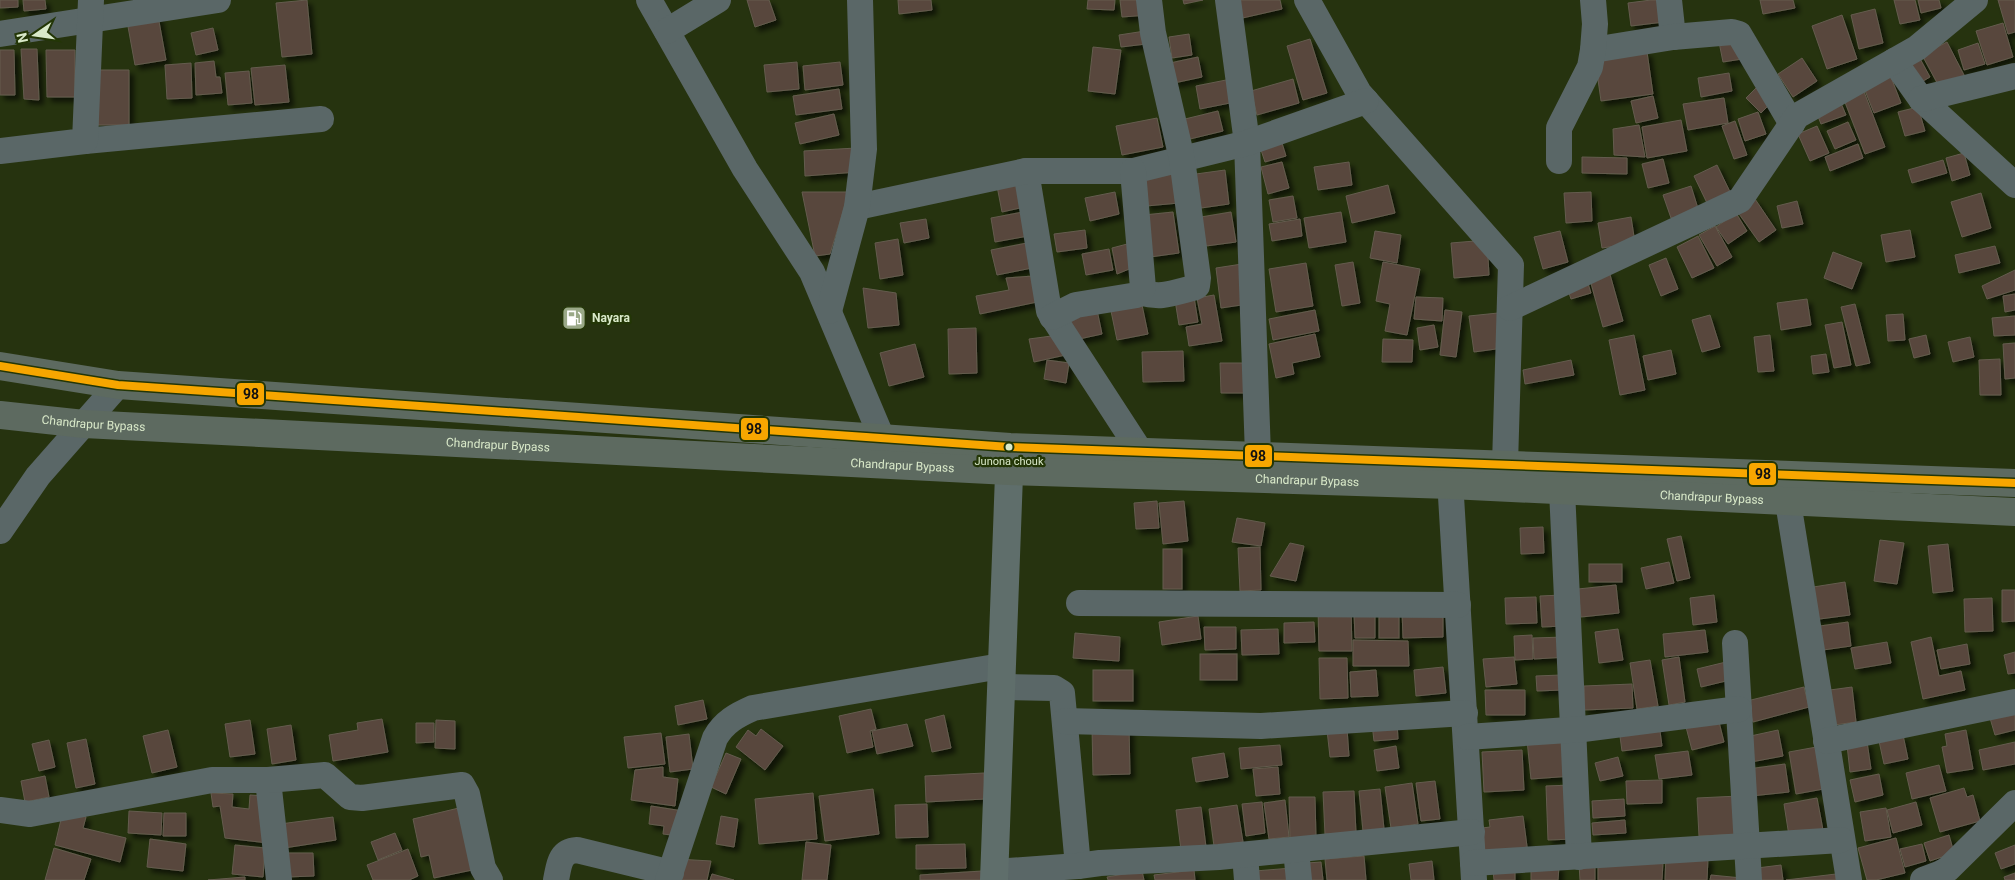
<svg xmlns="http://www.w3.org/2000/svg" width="2015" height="880" font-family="Roboto,sans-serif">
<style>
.building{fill:#58463c;stroke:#645c4e;filter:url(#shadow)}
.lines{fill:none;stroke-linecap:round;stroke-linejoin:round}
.minor{stroke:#5a6767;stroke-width:26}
.major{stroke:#5f6e6b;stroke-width:28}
.highway{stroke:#5d6a60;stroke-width:28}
.bus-1-casing{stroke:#233606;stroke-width:11}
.bus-1{stroke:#f7a600;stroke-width:8}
.bus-dot{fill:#d9e9c9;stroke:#233606;stroke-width:2}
.labels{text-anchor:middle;stroke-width:4.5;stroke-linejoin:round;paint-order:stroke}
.bus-label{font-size:11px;fill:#d9e9c9;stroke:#233606}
.poi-label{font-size:12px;font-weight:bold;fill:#d9e9c9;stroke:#233606;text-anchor:start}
.street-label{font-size:12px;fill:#d9e9c9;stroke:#233606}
.line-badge{stroke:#233606;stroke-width:2}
.pale-badge-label{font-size:14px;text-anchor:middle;font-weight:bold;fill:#111}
</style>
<defs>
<filter id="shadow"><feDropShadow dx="4.5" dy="4.5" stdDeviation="2.5" flood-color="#0009"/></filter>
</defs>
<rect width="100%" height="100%" fill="#26330f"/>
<!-- building -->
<g class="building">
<path d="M0,0H18V7L0,8Z"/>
<path d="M23,0H45L46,9L24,11Z"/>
<path d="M307,0L312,54L282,57L276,3Z"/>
<path d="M747,0H769L776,20L755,27Z"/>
<path d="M898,0H931L932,10L899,14Z"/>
<path d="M1088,0H1115L1114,10L1087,9Z"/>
<path d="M1120,0H1147L1148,15L1122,17Z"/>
<path d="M1183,0H1203L1184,4Z"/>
<path d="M1234,0H1280L1282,9L1238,19Z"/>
<path d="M1651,0H1661L1664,22L1631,26L1628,3Z"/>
<path d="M1760,0H1793L1795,8L1763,14Z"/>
<path d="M1894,0H1915L1920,20L1900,24Z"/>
<path d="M1918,0H1939L1941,8L1921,13Z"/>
<path d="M1998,0H2015V32L2008,34Z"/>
<path d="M1875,9L1883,43L1859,49L1851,15Z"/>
<path d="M1842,15L1857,59L1827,69L1812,26Z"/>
<path d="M158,16L166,60L135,65L127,21Z"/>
<path d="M2003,23L2013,57L1987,65L1976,31Z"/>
<path d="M213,28L218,50L196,55L191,33Z"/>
<path d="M1145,31L1146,44L1121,47L1119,35Z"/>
<path d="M1189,34L1192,55L1172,58L1169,37Z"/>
<path d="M1738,38L1742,59L1723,62L1719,42Z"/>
<path d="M1310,39L1327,93L1303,100L1287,46Z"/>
<path d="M1947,42L1965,77L1941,90L1922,55Z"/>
<path d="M1978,43L1985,64L1964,70L1958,50Z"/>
<path d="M1093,47L1121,50L1115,94L1088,91Z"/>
<path d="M21,49H37L39,100L24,99Z"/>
<path d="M0,50H14L15,95H0Z"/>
<path d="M46,50H75V97H47Z"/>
<path d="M1647,52L1653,94L1601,101L1595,58Z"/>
<path d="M1918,55L1930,77L1918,84L1905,62Z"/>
<path d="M1198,57L1202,77L1174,83L1170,63Z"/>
<path d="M1802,58L1817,81L1793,97L1778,74Z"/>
<path d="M214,61L216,77H220L222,93L196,95L195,63Z"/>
<path d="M797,62L799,89L767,92L764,65Z"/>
<path d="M840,62L843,85L805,90L803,66Z"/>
<path d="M191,63L192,98L167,99L165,65Z"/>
<path d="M285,65L289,102L255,105L251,68Z"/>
<path d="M99,70H129V125H98Z"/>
<path d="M249,71L252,103L228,105L225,73Z"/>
<path d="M1889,72L1901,103L1874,113L1862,83Z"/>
<path d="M1729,73L1732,91L1701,97L1698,78Z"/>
<path d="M1231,79L1235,102L1200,109L1196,86Z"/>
<path d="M1293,79L1299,103L1257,115L1251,91Z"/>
<path d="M1760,84L1775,99L1761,113L1746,98Z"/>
<path d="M839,89L842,109L796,115L793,96Z"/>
<path d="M1863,89L1885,147L1865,154L1843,97Z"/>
<path d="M1653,96L1658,118L1636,123L1631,101Z"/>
<path d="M1724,98L1728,123L1688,130L1683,104Z"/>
<path d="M1840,101L1846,115L1821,124L1816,111Z"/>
<path d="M1918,107L1925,131L1905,136L1898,112Z"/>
<path d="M1218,111L1223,131L1190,139L1185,119Z"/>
<path d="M1758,112L1766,134L1745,141L1738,119Z"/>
<path d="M834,114L839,135L800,144L795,123Z"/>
<path d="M1157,118L1163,147L1122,155L1116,126Z"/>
<path d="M1681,120L1687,151L1647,158L1642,127Z"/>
<path d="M1735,121L1747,155L1734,159L1722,126Z"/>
<path d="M1848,122L1856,140L1835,149L1827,131Z"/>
<path d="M1639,125L1645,157L1614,155L1613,129Z"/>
<path d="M1817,126L1829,153L1810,161L1798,134Z"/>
<path d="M1281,140L1286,156L1265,162L1260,147Z"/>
<path d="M1858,144L1863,158L1830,171L1825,157Z"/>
<path d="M856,148L857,172L805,176L804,151Z"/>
<path d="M1964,153L1970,175L1952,181L1946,158Z"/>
<path d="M1582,157L1627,158V174L1582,173Z"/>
<path d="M1663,159L1669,183L1648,188L1642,164Z"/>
<path d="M1943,160L1947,173L1912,183L1908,170Z"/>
<path d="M1282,162L1289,188L1268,194L1261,167Z"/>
<path d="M1349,162L1352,185L1318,190L1314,167Z"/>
<path d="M1717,165L1731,194L1708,205L1694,176Z"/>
<path d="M1225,170L1229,204L1201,208L1196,174Z"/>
<path d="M1176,173L1179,203L1146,206L1143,176Z"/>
<path d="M1023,180L1029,206L1002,212L997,186Z"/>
<path d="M1388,185L1395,213L1352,223L1346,196Z"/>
<path d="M1691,186L1700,215L1671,218L1663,195Z"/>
<path d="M802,192H849L830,254L815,256Z"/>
<path d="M1115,192L1119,214L1090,221L1085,198Z"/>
<path d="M1591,192L1592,221L1566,223L1564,193Z"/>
<path d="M1981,193L1991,228L1962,237L1951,202Z"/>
<path d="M1293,196L1297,218L1273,222L1269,200Z"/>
<path d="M1755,199L1776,230L1759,242L1737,211Z"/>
<path d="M1797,201L1803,224L1782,228L1777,206Z"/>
<path d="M1023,212L1028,236L995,242L991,218Z"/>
<path d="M1173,212L1179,253L1150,257L1144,215Z"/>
<path d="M1231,212L1236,242L1206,246L1201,217Z"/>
<path d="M1341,212L1346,242L1309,248L1304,218Z"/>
<path d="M1736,213L1747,231L1728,244L1716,227Z"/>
<path d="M1631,217L1635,243L1602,248L1598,223Z"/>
<path d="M926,219L929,238L904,243L900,223Z"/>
<path d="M1300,219L1302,236L1272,241L1269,224Z"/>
<path d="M1715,226L1732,257L1717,266L1699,235Z"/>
<path d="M1085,230L1087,248L1057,252L1054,234Z"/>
<path d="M1910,230L1915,257L1886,262L1881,235Z"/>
<path d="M1375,231L1401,235L1397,263L1370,258Z"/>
<path d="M1560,231L1568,262L1543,269L1534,237Z"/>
<path d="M1698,236L1714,268L1692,278L1677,247Z"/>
<path d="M898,239L903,275L880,279L875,243Z"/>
<path d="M1487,240L1489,275L1454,278L1451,243Z"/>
<path d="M1027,243L1032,268L997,275L991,250Z"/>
<path d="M1131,243L1134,267L1117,274L1112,248Z"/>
<path d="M1995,246L2000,263L1959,273L1955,255Z"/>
<path d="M1109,249L1113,270L1086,275L1082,254Z"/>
<path d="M1833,252L1862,263L1852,289L1824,278Z"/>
<path d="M1666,258L1678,289L1661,296L1649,265Z"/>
<path d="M1353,262L1360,303L1342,306L1335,265Z"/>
<path d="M1383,262L1420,269L1407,335L1385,331L1390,304L1376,301Z"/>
<path d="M1306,263L1313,306L1276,312L1269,269Z"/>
<path d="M1242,264L1248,304L1221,308L1216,268Z"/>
<path d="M2015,270V290L1987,299L1982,286Z"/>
<path d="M1609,271L1623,321L1603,327L1589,276Z"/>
<path d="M1033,276L1037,302L980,314L976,296L1009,290L1006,278Z"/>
<path d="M1586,277L1591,293L1571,299L1566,284Z"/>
<path d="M863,288L896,293L899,325L868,328Z"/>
<path d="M2015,294V310L2005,312L2003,296Z"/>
<path d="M1214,295L1222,341L1189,346L1186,327L1202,324L1197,298Z"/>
<path d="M1194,297L1198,322L1179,325L1175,300Z"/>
<path d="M1416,297L1443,298L1442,321L1414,319Z"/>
<path d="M1807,299L1811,325L1781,330L1777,303Z"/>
<path d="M1855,304L1870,363L1856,366L1841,307Z"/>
<path d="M1142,305L1148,334L1117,340L1111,311Z"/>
<path d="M1097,310L1102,334L1070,341L1065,317Z"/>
<path d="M1315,310L1319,331L1273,340L1269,319Z"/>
<path d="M1445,310L1462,312L1456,357L1440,355Z"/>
<path d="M1498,313L1503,348L1474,352L1469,316Z"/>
<path d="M1903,314L1905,340L1888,341L1886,315Z"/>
<path d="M1710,315L1720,347L1702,352L1692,320Z"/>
<path d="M2015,316V335L1994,336L1992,318Z"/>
<path d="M1842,322L1851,365L1834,368L1825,325Z"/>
<path d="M1434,325L1438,347L1420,350L1417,328Z"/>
<path d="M976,328L977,373L949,374L948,329Z"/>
<path d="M1315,334L1320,357L1292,363L1294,374L1276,378L1269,344Z"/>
<path d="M1059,335L1070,354L1034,362L1029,339Z"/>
<path d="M1634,335L1645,390L1620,395L1609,340Z"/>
<path d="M1770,335L1774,371L1758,372L1754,337Z"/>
<path d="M1926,335L1930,354L1914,358L1909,339Z"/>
<path d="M1970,337L1974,357L1953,362L1948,342Z"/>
<path d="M1383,339L1413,340L1412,362H1382Z"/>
<path d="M2015,343V378L2005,379L2003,344Z"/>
<path d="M915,344L924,377L889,386L880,353Z"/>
<path d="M1671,350L1676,374L1648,380L1643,356Z"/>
<path d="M1183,351L1184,381L1143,382L1142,352Z"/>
<path d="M1826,354L1829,372L1813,374L1811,356Z"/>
<path d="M2000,359L2001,395H1980L1979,360Z"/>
<path d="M1047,360L1069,363L1066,383L1044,379Z"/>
<path d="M1571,360L1574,375L1525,384L1523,370Z"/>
<path d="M1220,363H1244L1245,393H1221Z"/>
<path d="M1157,501L1159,528L1136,529L1134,503Z"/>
<path d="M1184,501L1188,541L1163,544L1159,503Z"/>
<path d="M1237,518L1265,523L1261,546L1232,542Z"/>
<path d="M1543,527L1544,553L1521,554L1520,528Z"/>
<path d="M1681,536L1690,578L1677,581L1667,539Z"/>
<path d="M1880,540L1904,543L1897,584L1874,581Z"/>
<path d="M1290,543L1304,546L1296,581L1270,576Z"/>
<path d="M1948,544L1953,591L1933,593L1928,546Z"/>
<path d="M1260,547L1261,590L1240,591L1238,548Z"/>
<rect x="1163" y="549" width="19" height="40"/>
<path d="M1669,562L1674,583L1646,589L1641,568Z"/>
<rect x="1589" y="564" width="33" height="18"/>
<path d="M1845,582L1850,615L1812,620L1807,588Z"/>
<path d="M1616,585L1619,613L1581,617L1578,589Z"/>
<path d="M2002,590H2015V621L2002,622Z"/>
<path d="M1562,595L1564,626L1542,627L1540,596Z"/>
<path d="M1714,595L1717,622L1693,625L1690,598Z"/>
<path d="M1536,597L1537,623L1506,624L1505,598Z"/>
<path d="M1992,598L1993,631L1965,632L1964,599Z"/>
<path d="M1318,607H1351L1352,651H1319Z"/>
<path d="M1443,609V637L1403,638L1402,610Z"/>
<rect x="1379" y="610" width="20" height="28"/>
<path d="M1354,612H1375V638H1355Z"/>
<path d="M1198,616L1201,639L1162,645L1159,622Z"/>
<path d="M1314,622L1315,642L1284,643V623Z"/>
<path d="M1848,622L1851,646L1816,651L1813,627Z"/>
<path d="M1204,627H1236V649L1205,650Z"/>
<path d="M1278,629L1279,654L1242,655L1241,630Z"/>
<path d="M1618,629L1623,660L1599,663L1595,632Z"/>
<path d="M1705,630L1708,652L1665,657L1663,634Z"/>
<path d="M1075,633L1120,637L1119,661L1073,658Z"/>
<path d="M1532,635L1533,659L1515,660L1514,636Z"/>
<path d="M1565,637L1567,657L1534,659L1533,638Z"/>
<path d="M1931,637L1939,676L1961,671L1965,690L1923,699L1911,642Z"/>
<path d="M1353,640L1408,641L1409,666H1353Z"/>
<path d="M1887,642L1891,663L1855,669L1851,648Z"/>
<path d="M1967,644L1970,664L1941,669L1937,650Z"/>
<path d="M2015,652V673L2008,674L2004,655Z"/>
<rect x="1200" y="654" width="37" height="26"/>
<path d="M1514,657L1517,684L1486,687L1483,659Z"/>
<path d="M1679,657L1685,702L1669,705L1662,660Z"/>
<path d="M1319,658H1347L1348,698L1320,699Z"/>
<path d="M1650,660L1658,706L1637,709L1630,663Z"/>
<path d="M1726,662L1730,680L1701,687L1697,669Z"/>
<path d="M1443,667L1446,693L1416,696L1414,670Z"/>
<rect x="1093" y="670" width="40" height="31"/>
<path d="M1376,670L1378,696L1351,697L1350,672Z"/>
<path d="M1561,675L1562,690L1537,691L1536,676Z"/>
<path d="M1632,684L1633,708L1584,710V686Z"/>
<path d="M1804,687L1809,707L1753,722L1747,701Z"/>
<path d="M1852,687L1856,722L1834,725L1830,690Z"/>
<path d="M1485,690H1525V715H1486Z"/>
<path d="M703,700L707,719L678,725L675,706Z"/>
<path d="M871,709L876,729L870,731L873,747L847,753L839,716Z"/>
<path d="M2015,712V730L1995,735L1990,718Z"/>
<path d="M944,715L951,748L932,752L925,720Z"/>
<path d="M1718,718L1724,742L1692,750L1686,727Z"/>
<path d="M382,719L388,752L333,761L329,735L358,730L357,723Z"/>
<path d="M250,720L255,754L230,757L225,724Z"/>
<path d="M436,720L455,721V749L435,748Z"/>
<path d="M1397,722L1398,739L1374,741L1372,724Z"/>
<path d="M416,723H434V742L416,743Z"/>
<path d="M907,724L913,746L877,754L872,731Z"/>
<path d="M1659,724L1662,746L1622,751L1619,729Z"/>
<path d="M291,725L296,760L272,764L267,729Z"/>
<path d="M1092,728H1129L1130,774L1093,775Z"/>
<path d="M761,729L783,746L765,770L736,747L748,730L756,736Z"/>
<path d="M1347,729L1349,756L1330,757L1327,730Z"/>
<path d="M168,730L177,767L152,773L143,736Z"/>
<path d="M1778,730L1783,756L1751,762L1746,737Z"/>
<path d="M1966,730L1973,769L1947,773L1942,747L1947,746L1945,734Z"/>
<path d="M661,733L665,764L628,768L624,737Z"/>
<path d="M689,734L693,769L670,772L666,737Z"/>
<path d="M1903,735L1908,759L1884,764L1879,741Z"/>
<path d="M1569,737L1572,776L1531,779L1527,740Z"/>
<path d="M86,739L95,784L76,788L67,743Z"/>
<path d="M49,740L55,767L39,771L32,744Z"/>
<path d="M1867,742L1871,769L1850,772L1847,745Z"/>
<path d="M2015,742V764L1983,770L1979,750Z"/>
<path d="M1280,745L1282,765L1241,769L1239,748Z"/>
<path d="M1396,746L1399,768L1377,771L1374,750Z"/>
<path d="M1822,746L1829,788L1796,794L1789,752Z"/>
<path d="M1522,750L1524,790L1484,792L1482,752Z"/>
<path d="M1688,751L1692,775L1659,779L1655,755Z"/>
<path d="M726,753L741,759L726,794L711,787Z"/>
<path d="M1224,753L1228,777L1196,782L1192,758Z"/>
<path d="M1618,757L1623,776L1600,781L1595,763Z"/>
<path d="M1785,764L1789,792L1751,796L1748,769Z"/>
<path d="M1939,765L1946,791L1912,799L1906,773Z"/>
<path d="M663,767V777L678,779L675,806L631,800L635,770Z"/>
<path d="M1278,767L1280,794L1256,796L1253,769Z"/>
<path d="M984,773L985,799L926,802L925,776Z"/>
<path d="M1879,774L1883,795L1855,802L1850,780Z"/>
<path d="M45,776L49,797L25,802L21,781Z"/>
<path d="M1662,780V803L1627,804L1626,781Z"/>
<path d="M1435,781L1440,819L1421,821L1416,783Z"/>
<path d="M1412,783L1418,824L1391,828L1385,787Z"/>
<path d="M1572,785L1574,839L1548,840L1546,786Z"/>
<path d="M1964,788L1967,797L1973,795L1980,821L1940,832L1930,798Z"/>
<path d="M873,789L879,834L825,841L819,796Z"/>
<path d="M1380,789L1384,829L1363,831L1359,791Z"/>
<path d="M1354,791L1356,833L1325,834L1323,792Z"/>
<path d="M211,793L233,794L232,807L249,809L250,795L265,796L268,843L225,838L220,806L213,807Z"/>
<path d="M813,793L817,839L759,844L755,799Z"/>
<path d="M1739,796L1741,834L1699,836L1697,798Z"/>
<path d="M1289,797H1315L1316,839H1290Z"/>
<path d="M1817,798L1823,830L1789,836L1784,804Z"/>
<path d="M1624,799L1625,816L1593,818L1592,801Z"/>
<path d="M1285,800L1289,837L1269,839L1264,803Z"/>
<path d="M1262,802L1265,833L1246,836L1242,804Z"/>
<path d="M1916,802L1922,825L1893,833L1887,810Z"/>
<path d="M927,804L928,837L896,838L895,805Z"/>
<path d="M1237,805L1243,842L1214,846L1209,809Z"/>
<path d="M651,806L683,811L680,836L663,834L664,826L649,824Z"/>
<path d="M463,807L477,869L434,878L429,855L421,857L413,819Z"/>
<path d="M1201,807L1206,847L1181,850L1176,810Z"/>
<path d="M1886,808L1891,837L1865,841L1860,812Z"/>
<path d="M63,811L86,817L83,828L126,838L120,862L55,845Z"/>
<path d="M129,811L162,813L161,835L128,833Z"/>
<path d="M164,813H186V836H163Z"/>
<path d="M721,816L738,819L734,847L716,844Z"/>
<path d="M1523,816L1528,854L1486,859L1482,828L1490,827L1489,820Z"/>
<path d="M333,817L336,840L284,848L280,824Z"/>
<path d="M1625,820L1626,833L1593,835L1592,823Z"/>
<path d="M395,833L402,850L378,860L371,842Z"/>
<path d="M1949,835L1954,853L1930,861L1924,843Z"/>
<path d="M1896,838L1905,873L1876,880H1867L1858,848Z"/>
<path d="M150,839L186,844L183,871L147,867Z"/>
<path d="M806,842L831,845L827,880H802Z"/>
<path d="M965,844L966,868L916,869V845Z"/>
<path d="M1922,844L1926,861L1905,867L1900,849Z"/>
<path d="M235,845L265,848L263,877L232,874Z"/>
<path d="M2015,845V864L2001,869L1995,853Z"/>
<path d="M54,848L91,859L84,880H45Z"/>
<path d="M408,849L418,876L409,880H373L367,865Z"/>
<path d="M285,853H313L314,876L286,877Z"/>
<path d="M1666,855L1708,858L1707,880H1665Z"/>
<path d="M1364,856L1366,880H1327L1325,859Z"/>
<path d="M676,859L711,861L707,880H672Z"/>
<path d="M1432,861L1434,880H1411L1409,864Z"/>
<path d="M1598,861L1663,862L1662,880H1598Z"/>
<path d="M1321,862L1323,880H1308L1307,863Z"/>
<path d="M1595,863V880H1580L1579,864Z"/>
<path d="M1531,864L1559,866L1558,880H1531Z"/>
<path d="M1781,865L1783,880H1758L1757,868Z"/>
<path d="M1292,868L1293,880H1256L1255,871Z"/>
<path d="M1515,869V880H1494L1493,870Z"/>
<path d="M1194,870L1195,880H1155L1154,875Z"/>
<path d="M982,871L983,880H920V875Z"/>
<path d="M1142,871L1144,880H1108L1107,877Z"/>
<path d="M2015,873V880H2005L2004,877Z"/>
<path d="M712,874L734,880H710Z"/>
<path d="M1836,874V880H1786Z"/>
<path d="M1711,875L1742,878V880H1710Z"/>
<path d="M245,877V880H208Z"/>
</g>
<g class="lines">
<!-- minor -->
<g class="minor">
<path d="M649,0L745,169L812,272L882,438"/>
<path d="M1228,0L1247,143L1258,455"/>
<path d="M1307,0L1359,93L1511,265L1505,464"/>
<path d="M1669,0L1673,37"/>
<path d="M667,31L718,0"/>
<path d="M0,34L218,0"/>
<path d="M1593,50L1673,37L1732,32L1739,34L1792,124"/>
<path d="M1894,61L1921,99L2015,185"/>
<path d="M1921,99L2015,76"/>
<path d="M85,141L321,119"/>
<path d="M0,151L85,141L91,0"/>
<path d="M1559,161V128L1590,67L1593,50L1595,24L1593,0"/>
<path d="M1026,171L1049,311L1140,451"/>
<path d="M857,207L1026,171H1133L1247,143L1366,101"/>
<path d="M1140,292C1161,299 1173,293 1193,288L1197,286L1198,278L1182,159L1153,33L1149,0"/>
<path d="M1510,308L1740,200L1797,116L1917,48L1975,0"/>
<path d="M829,311L857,207L864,149L860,0"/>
<path d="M1052,317L1076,305L1137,295L1143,288L1133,171"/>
<path d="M1449,463L1474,880"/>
<path d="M1562,490L1579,857"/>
<path d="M1788,502L1849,880"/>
<path d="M0,531L38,476L118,385"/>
<path d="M1079,603L1458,605"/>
<path d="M1735,643L1749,880"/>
<path d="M1001,687L1054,688L1062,693L1078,866"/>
<path d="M1065,721L1261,726L1465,713"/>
<path d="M1467,737L1583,729L1739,709"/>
<path d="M1826,741L2015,702"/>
<path d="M268,780L279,880"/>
<path d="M0,810L30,814L212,780H268L325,775L350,797L362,798L462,785L467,794L483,868L490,880"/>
<path d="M1296,850L1299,880"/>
<path d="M1245,855L1247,880"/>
<path d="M1473,863L1841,840"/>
<path d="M994,872L1078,866L1100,863L1219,857L1472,832"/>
<path d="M556,880C559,866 559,851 577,850L671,873"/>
<path d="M668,880L715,738C724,722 737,715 753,708L1001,666"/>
<path d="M1923,880L1939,874L1948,869L2015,803"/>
</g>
<!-- major -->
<path class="major" d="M994,880L1010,448"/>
<!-- highway -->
<g class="highway">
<path d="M0,366L118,385L1010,447L2015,483"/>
<path id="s1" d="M0,415L84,424L1009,471L1450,485L2015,512"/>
</g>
<!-- bus-1 casing -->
<g class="bus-1-casing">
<path id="bus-1" d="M0,366L118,385L1010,447L2015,483"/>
</g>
<!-- bus-1 -->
<use href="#bus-1" class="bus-1"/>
</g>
<!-- icons -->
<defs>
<g id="fuel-square" transform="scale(1.25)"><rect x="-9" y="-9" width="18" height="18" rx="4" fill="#9aa988" stroke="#233606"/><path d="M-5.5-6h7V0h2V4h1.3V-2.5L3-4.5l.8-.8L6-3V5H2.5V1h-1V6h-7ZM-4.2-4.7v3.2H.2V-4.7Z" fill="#fff"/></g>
</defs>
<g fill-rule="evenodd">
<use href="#fuel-square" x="574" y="318"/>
</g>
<!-- markers -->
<circle class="bus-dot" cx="1009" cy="447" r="4.5"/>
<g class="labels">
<!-- bus labels -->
<g class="bus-label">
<text x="1009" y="465">Junona chouk</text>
</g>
<!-- poi labels -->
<g class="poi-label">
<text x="592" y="322">Nayara</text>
</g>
<!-- street labels -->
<g class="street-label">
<text dy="4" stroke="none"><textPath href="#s1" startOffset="94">Chandrapur Bypass</textPath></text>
<text dy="4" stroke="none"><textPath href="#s1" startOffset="499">Chandrapur Bypass</textPath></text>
<text dy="4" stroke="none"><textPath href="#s1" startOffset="904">Chandrapur Bypass</textPath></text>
<text dy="4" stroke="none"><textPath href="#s1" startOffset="1309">Chandrapur Bypass</textPath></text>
<text dy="4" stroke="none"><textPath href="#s1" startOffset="1714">Chandrapur Bypass</textPath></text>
</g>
</g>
<g class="line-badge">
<rect x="236" y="382" width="29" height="24" rx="5" fill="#f7a600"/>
<rect x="740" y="417" width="29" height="24" rx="5" fill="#f7a600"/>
<rect x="1244" y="444" width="29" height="24" rx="5" fill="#f7a600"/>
<rect x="1748" y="462" width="29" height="24" rx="5" fill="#f7a600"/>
</g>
<g class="pale-badge-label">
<text x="251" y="399">98</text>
<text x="754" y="434">98</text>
<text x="1258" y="461">98</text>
<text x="1763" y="479">98</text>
</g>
<!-- north arrow -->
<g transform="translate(35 35) rotate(257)" stroke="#233606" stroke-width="4" paint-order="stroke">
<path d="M0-4L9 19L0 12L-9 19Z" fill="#d9e9c9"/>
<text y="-8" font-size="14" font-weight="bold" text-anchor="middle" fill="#d9e9c9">N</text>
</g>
</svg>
